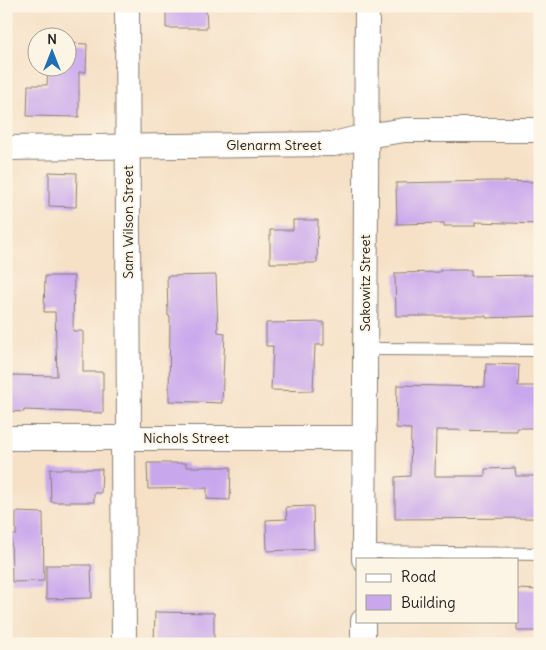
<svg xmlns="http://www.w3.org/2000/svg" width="546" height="650" font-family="Delius,sans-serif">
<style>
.building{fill:#c9a7ed}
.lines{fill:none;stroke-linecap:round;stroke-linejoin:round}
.service-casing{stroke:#897e72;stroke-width:14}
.minor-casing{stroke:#897e72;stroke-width:26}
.service{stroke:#fff;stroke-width:12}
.minor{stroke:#fff;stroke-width:24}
.labels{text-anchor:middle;stroke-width:4;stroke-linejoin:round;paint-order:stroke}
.street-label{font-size:14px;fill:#1c1c1c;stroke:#fcf5e5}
</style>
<rect width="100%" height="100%" fill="#fcf5e5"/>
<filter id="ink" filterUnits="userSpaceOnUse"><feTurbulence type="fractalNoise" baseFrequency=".02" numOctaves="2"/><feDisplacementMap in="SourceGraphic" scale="10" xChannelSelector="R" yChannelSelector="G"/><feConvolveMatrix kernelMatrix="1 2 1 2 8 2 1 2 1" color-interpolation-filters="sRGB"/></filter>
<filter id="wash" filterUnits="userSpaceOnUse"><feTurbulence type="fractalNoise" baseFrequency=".0096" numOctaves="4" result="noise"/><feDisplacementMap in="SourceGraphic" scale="20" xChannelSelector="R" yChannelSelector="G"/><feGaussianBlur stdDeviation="1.12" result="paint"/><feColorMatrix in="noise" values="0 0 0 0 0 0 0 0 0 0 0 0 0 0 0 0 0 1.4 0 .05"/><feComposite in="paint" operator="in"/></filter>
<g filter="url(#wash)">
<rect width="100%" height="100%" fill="#f6e1c7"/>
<g id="blocks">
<!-- building -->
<g class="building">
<path d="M166,6H206L207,28H166Z"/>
<path d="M68,43L87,44L86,72H79V117L27,116L28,85H47L48,68H68Z"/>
<path d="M49,172L77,173L76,207L49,206Z"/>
<path d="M493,181L540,182V224L475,222V226H444V223L397,224L396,183Z"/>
<path d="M293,220H318L317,263H270V230H293Z"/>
<path d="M440,270H471V276L540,275V316L486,318V316H396L395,273L440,272Z"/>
<path d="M216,275L218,332L225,333L222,403L169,401L170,316H168L167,276Z"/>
<path d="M45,276H74L73,331H83V372H103V413L24,410V412L8,411L9,375L57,376L55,312H44Z"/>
<path d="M324,322V345H315L313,391L271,390L273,346H266V323Z"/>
<path d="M486,364L519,365L518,386H540V428H517V431L436,430L435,476H485V469L515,468L516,476H540V518L395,519V477L410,476L411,429L396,428L397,385L485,387Z"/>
<path d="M147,463H186V467H231L230,500L207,499V488L148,489Z"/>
<path d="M50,469H102L101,493H94V502H51Z"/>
<path d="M313,506L314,549L267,551L266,520L287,519L286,507Z"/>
<path d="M16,512L43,513L44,581L12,582L11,535H16Z"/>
<path d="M46,565H91L92,598L46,599Z"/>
<path d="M517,589L540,590V631H517Z"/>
<path d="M155,612L214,613V644H154Z"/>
</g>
</g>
</g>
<g filter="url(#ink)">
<use href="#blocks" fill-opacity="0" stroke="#897e72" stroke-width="1"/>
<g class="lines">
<!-- service casing -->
<g class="service-casing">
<g id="service">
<path d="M365,349L540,350"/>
<path d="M364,552L540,554"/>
</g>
</g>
<!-- minor casing -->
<g class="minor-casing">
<g id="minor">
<path d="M127,6L129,437"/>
<path d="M6,148L334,144L366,136L405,130H540"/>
<path d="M123,437L124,644"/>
<path d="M6,438H365"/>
<path d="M364,559L367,6"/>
<path d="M363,644V621"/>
</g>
</g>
<!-- service -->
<use href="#service" class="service"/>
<!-- minor -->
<use href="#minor" class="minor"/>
</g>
</g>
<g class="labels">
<!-- street labels -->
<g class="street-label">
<text x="274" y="150">Glenarm Street</text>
<text transform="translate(128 222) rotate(-90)" y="5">Sam Wilson Street</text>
<text transform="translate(365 283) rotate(-90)" y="5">Sakowitz Street</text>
<text x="186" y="443">Nichols Street</text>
</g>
</g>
<!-- margin -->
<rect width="546" height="650" fill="none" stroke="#fcf5e5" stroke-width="25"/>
<!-- legend -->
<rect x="356" y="558" width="162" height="65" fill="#fcf5e5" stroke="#a29e95"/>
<rect x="366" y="574" width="25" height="8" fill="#ffffff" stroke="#a29e95"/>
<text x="401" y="582" font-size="15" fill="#1c1c1c">Road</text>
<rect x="366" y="595" width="25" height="15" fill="#c9a7ed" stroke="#a29e95"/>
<text x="401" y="608" font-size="15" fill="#1c1c1c">Building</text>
<!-- north arrow -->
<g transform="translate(52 52)"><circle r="24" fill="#fcf5e5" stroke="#a29e95"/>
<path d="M0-4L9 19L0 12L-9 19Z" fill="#1f6fb2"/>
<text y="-8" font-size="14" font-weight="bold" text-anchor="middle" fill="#1c1c1c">N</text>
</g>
</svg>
